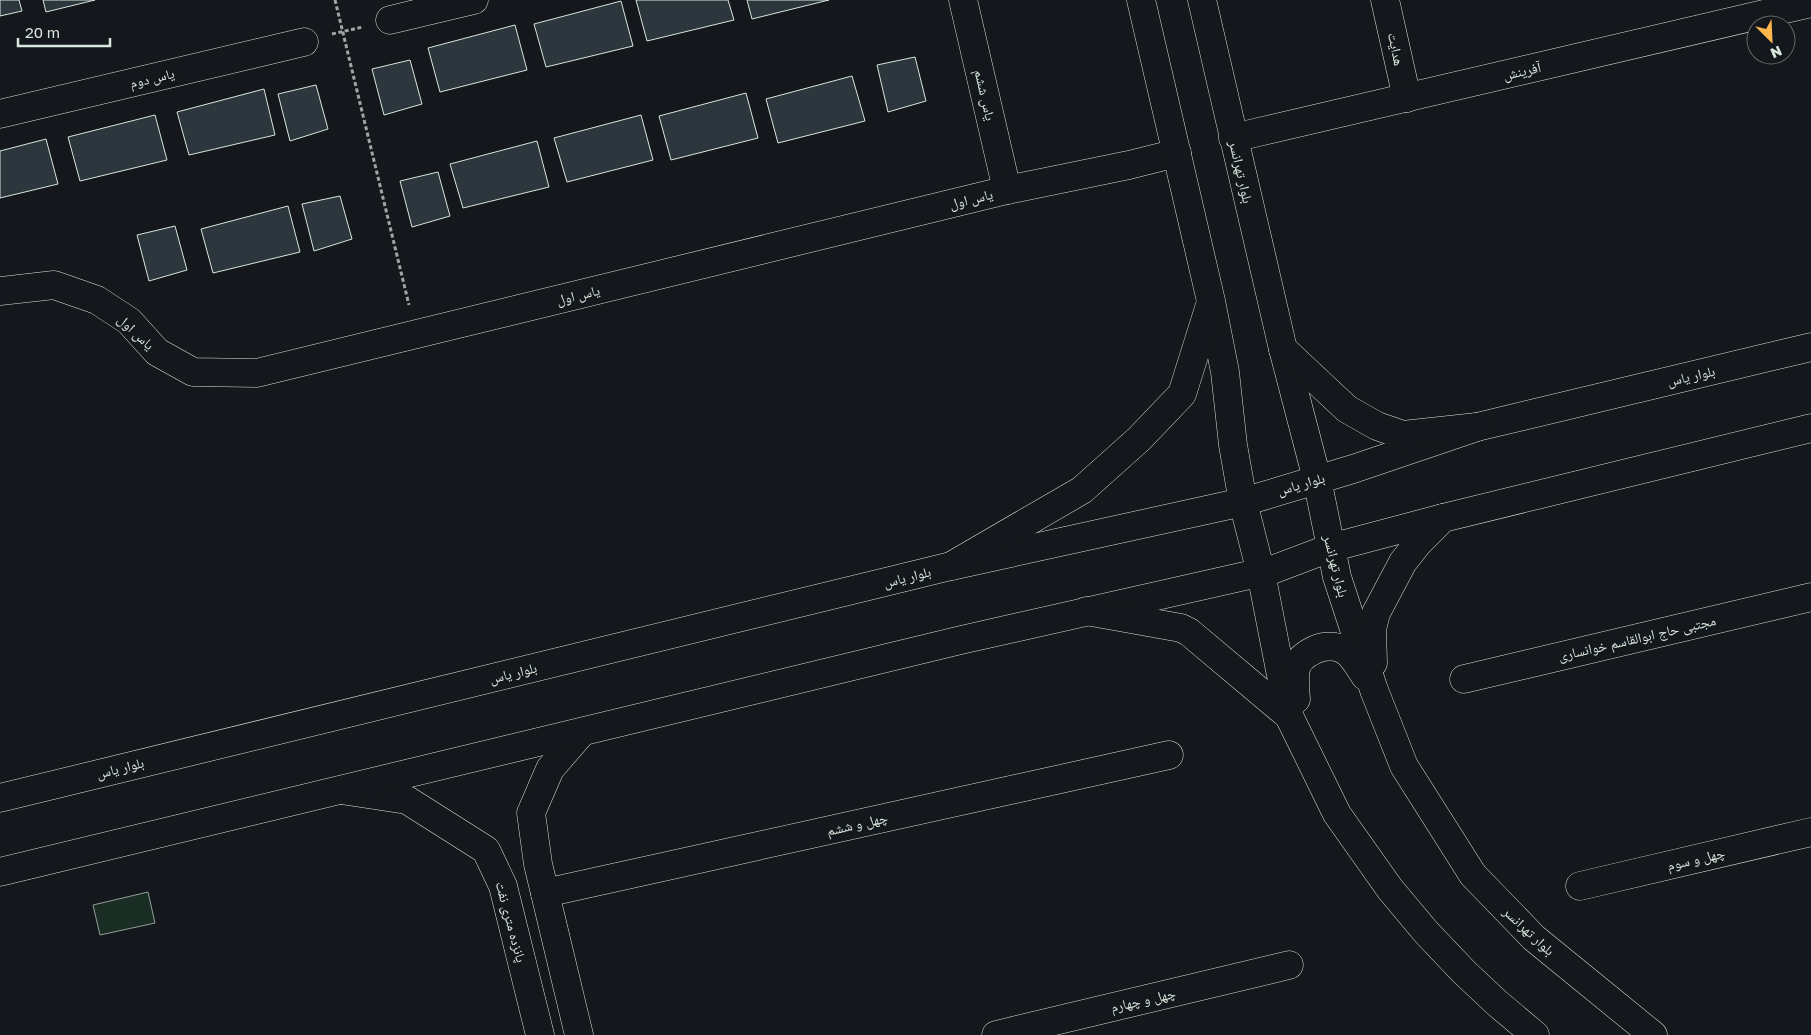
<svg xmlns="http://www.w3.org/2000/svg" width="1811" height="1035" font-family="'Golos Text','Noto Naskh Arabic',sans-serif">
<style>
.green{fill:#1a2d24;stroke:#939e99}
.building{fill:#2c363c;stroke:#d8e6dc}
.lines{fill:none;stroke-linecap:round;stroke-linejoin:round}
.minor-casing{stroke:#d8e6dc;stroke-width:29}
.tertiary-casing{stroke:#d8e6dc;stroke-width:29}
.secondary-casing{stroke:#d8e6dc;stroke-width:29}
.primary-casing{stroke:#d8e6dc;stroke-width:29}
.path{stroke:#9da8a2;stroke-width:3;stroke-dasharray:4 2.5;stroke-linecap:butt}
.minor{stroke:#14181c;stroke-width:28}
.tertiary{stroke:#14181c;stroke-width:28}
.secondary{stroke:#14181c;stroke-width:28}
.primary{stroke:#14181c;stroke-width:28}
.labels{text-anchor:middle;stroke-width:4;stroke-linejoin:round;paint-order:stroke}
.street-label{font-size:14px;fill:#d8e6dc;stroke:#14181c}
</style>
<rect width="100%" height="100%" fill="#14181c"/>
<!-- green -->
<path class="green" d="M148,892L155,923L100,935L93,905Z"/>
<!-- building -->
<g class="building">
<path d="M0,0H19L22,11L0,16Z"/>
<path d="M43,0H95L46,12Z"/>
<path d="M636,0H728L734,20L647,41Z"/>
<path d="M747,0H829L752,19Z"/>
<path d="M621,1L633,46L546,67L534,24Z"/>
<path d="M515,25L527,70L440,92L428,48Z"/>
<path d="M915,57L926,101L888,112L877,65Z"/>
<path d="M410,60L422,104L384,115L372,69Z"/>
<path d="M852,76L865,121L778,143L766,99Z"/>
<path d="M316,85L328,129L290,141L278,94Z"/>
<path d="M264,89L275,135L189,155L177,112Z"/>
<path d="M746,93L758,138L671,160L659,116Z"/>
<path d="M155,115L167,160L80,181L68,137Z"/>
<path d="M641,115L653,160L567,182L554,138Z"/>
<path d="M46,139L58,184L0,198V151Z"/>
<path d="M537,141L549,187L463,208L450,164Z"/>
<path d="M438,172L450,216L412,227L400,181Z"/>
<path d="M340,196L352,239L314,251L302,204Z"/>
<path d="M288,206L300,252L213,273L201,229Z"/>
<path d="M175,226L187,270L149,281L137,235Z"/>
</g>
<g class="lines">
<!-- minor casing -->
<g class="minor-casing">
<g id="minor">
<path d="M963,0L1007,190"/>
<path d="M1385,0L1407,98"/>
<path d="M390,20L474,0"/>
<path d="M0,114L304,42"/>
<path d="M1233,138L1811,3"/>
<path d="M0,291L54,285L97,300L129,321L157,352L193,372L257,373L1007,190L1129,165L1177,153"/>
<path d="M1464,679L1811,597"/>
<path d="M1580,886L1811,832"/>
<path d="M545,893L1169,755"/>
<path d="M996,1035L1289,965"/>
</g>
</g>
<!-- tertiary casing -->
<g class="tertiary-casing">
<g id="tertiary">
<path d="M341,790L407,800L486,850L503,886L540,1035"/>
<path d="M579,1035L538,864L531,813L550,769L582,732"/>
</g>
</g>
<!-- secondary casing -->
<g class="secondary-casing">
<g id="secondary">
<path d="M0,798L951,566L1243,502L1353,469L1477,427L1811,347"/>
<path d="M0,872L961,640L1272,570L1330,548L1443,518L1811,428"/>
</g>
</g>
<!-- primary casing -->
<g class="primary-casing">
<g id="primary">
<path d="M1141,0L1211,301L1225,372L1233,445L1243,502L1261,573L1289,716"/>
<path d="M1202,0L1283,349L1317,479L1337,577L1374,690L1404,766L1473,875L1534,938L1653,1035"/>
<path d="M1283,349L1347,409L1377,426L1403,435L1477,427"/>
<path d="M951,566L1082,490L1139,439L1182,394L1210,305"/>
<path d="M1086,611L1181,628L1189,632L1289,716L1337,814L1390,889L1426,932L1464,972L1497,1003L1535,1035"/>
<path d="M1373,663L1372,629L1376,613L1403,562L1418,543L1443,518"/>
<path d="M1296,699C1294,672 1291,659 1319,648C1326,646 1336,646 1342,649C1352,653 1359,667 1365,676"/>
</g>
</g>
<!-- path -->
<g class="path">
<path d="M335,0L409,305"/>
<path d="M332,34L363,27"/>
</g>
<!-- minor -->
<use href="#minor" class="minor"/>
<!-- tertiary -->
<use href="#tertiary" class="tertiary"/>
<!-- secondary -->
<use href="#secondary" class="secondary"/>
<!-- primary -->
<use href="#primary" class="primary"/>
</g>
<g class="labels">
<!-- street labels -->
<g class="street-label">
<text transform="translate(1396 49) rotate(78)" y="5">هدایت</text>
<text transform="translate(1522 71) rotate(-13)" y="5">آفرینش</text>
<text transform="translate(152 78) rotate(-13)" y="5">یاس دوم</text>
<text transform="translate(985 95) rotate(77)" y="5">یاس ششم</text>
<text transform="translate(1241 172) rotate(77)" y="5">بلوار تهرانسر</text>
<text transform="translate(971 199) rotate(-14)" y="5">یاس اول</text>
<text transform="translate(578 295) rotate(-14)" y="5">یاس اول</text>
<text transform="translate(136 332) rotate(43)" y="5">یاس اول</text>
<text transform="translate(1691 376) rotate(-13)" y="5">بلوار یاس</text>
<text transform="translate(1301 484) rotate(-16)" y="5">بلوار یاس</text>
<text transform="translate(1336 566) rotate(76)" y="5">بلوار تهرانسر</text>
<text transform="translate(907 577) rotate(-14)" y="5">بلوار یاس</text>
<text transform="translate(1637 638) rotate(-13)" y="5">مجتبی حاج ابوالقاسم خوانساری</text>
<text transform="translate(513 673) rotate(-14)" y="5">بلوار یاس</text>
<text transform="translate(120 768) rotate(-14)" y="5">بلوار یاس</text>
<text transform="translate(857 824) rotate(-13)" y="5">چهل و ششم</text>
<text transform="translate(1696 859) rotate(-13)" y="5">چهل و سوم</text>
<text transform="translate(511 922) rotate(75)" y="5">پانزده متری نفت</text>
<text transform="translate(1529 931) rotate(43)" y="5">بلوار تهرانسر</text>
<text transform="translate(1143 1000) rotate(-13)" y="5">چهل و چهارم</text>
</g>
</g>
<!-- north arrow -->
<g transform="translate(1771 40) rotate(156)"><circle r="24" fill="#14181c" stroke="#626a69"/>
<path d="M0-4L9 19L0 12L-9 19Z" fill="#ffb74d"/>
<text y="-8" font-size="14" font-weight="bold" text-anchor="middle" fill="#d8e6dc">N</text>
</g>
<!-- scale -->
<path d="M18 38v8h92v-8" fill="none" stroke="#d8e6dc" stroke-width="2.5"/>
<text x="25" y="38" font-size="15" fill="#d8e6dc" stroke="#14181c" stroke-width="4" paint-order="stroke">20 m</text>
</svg>
